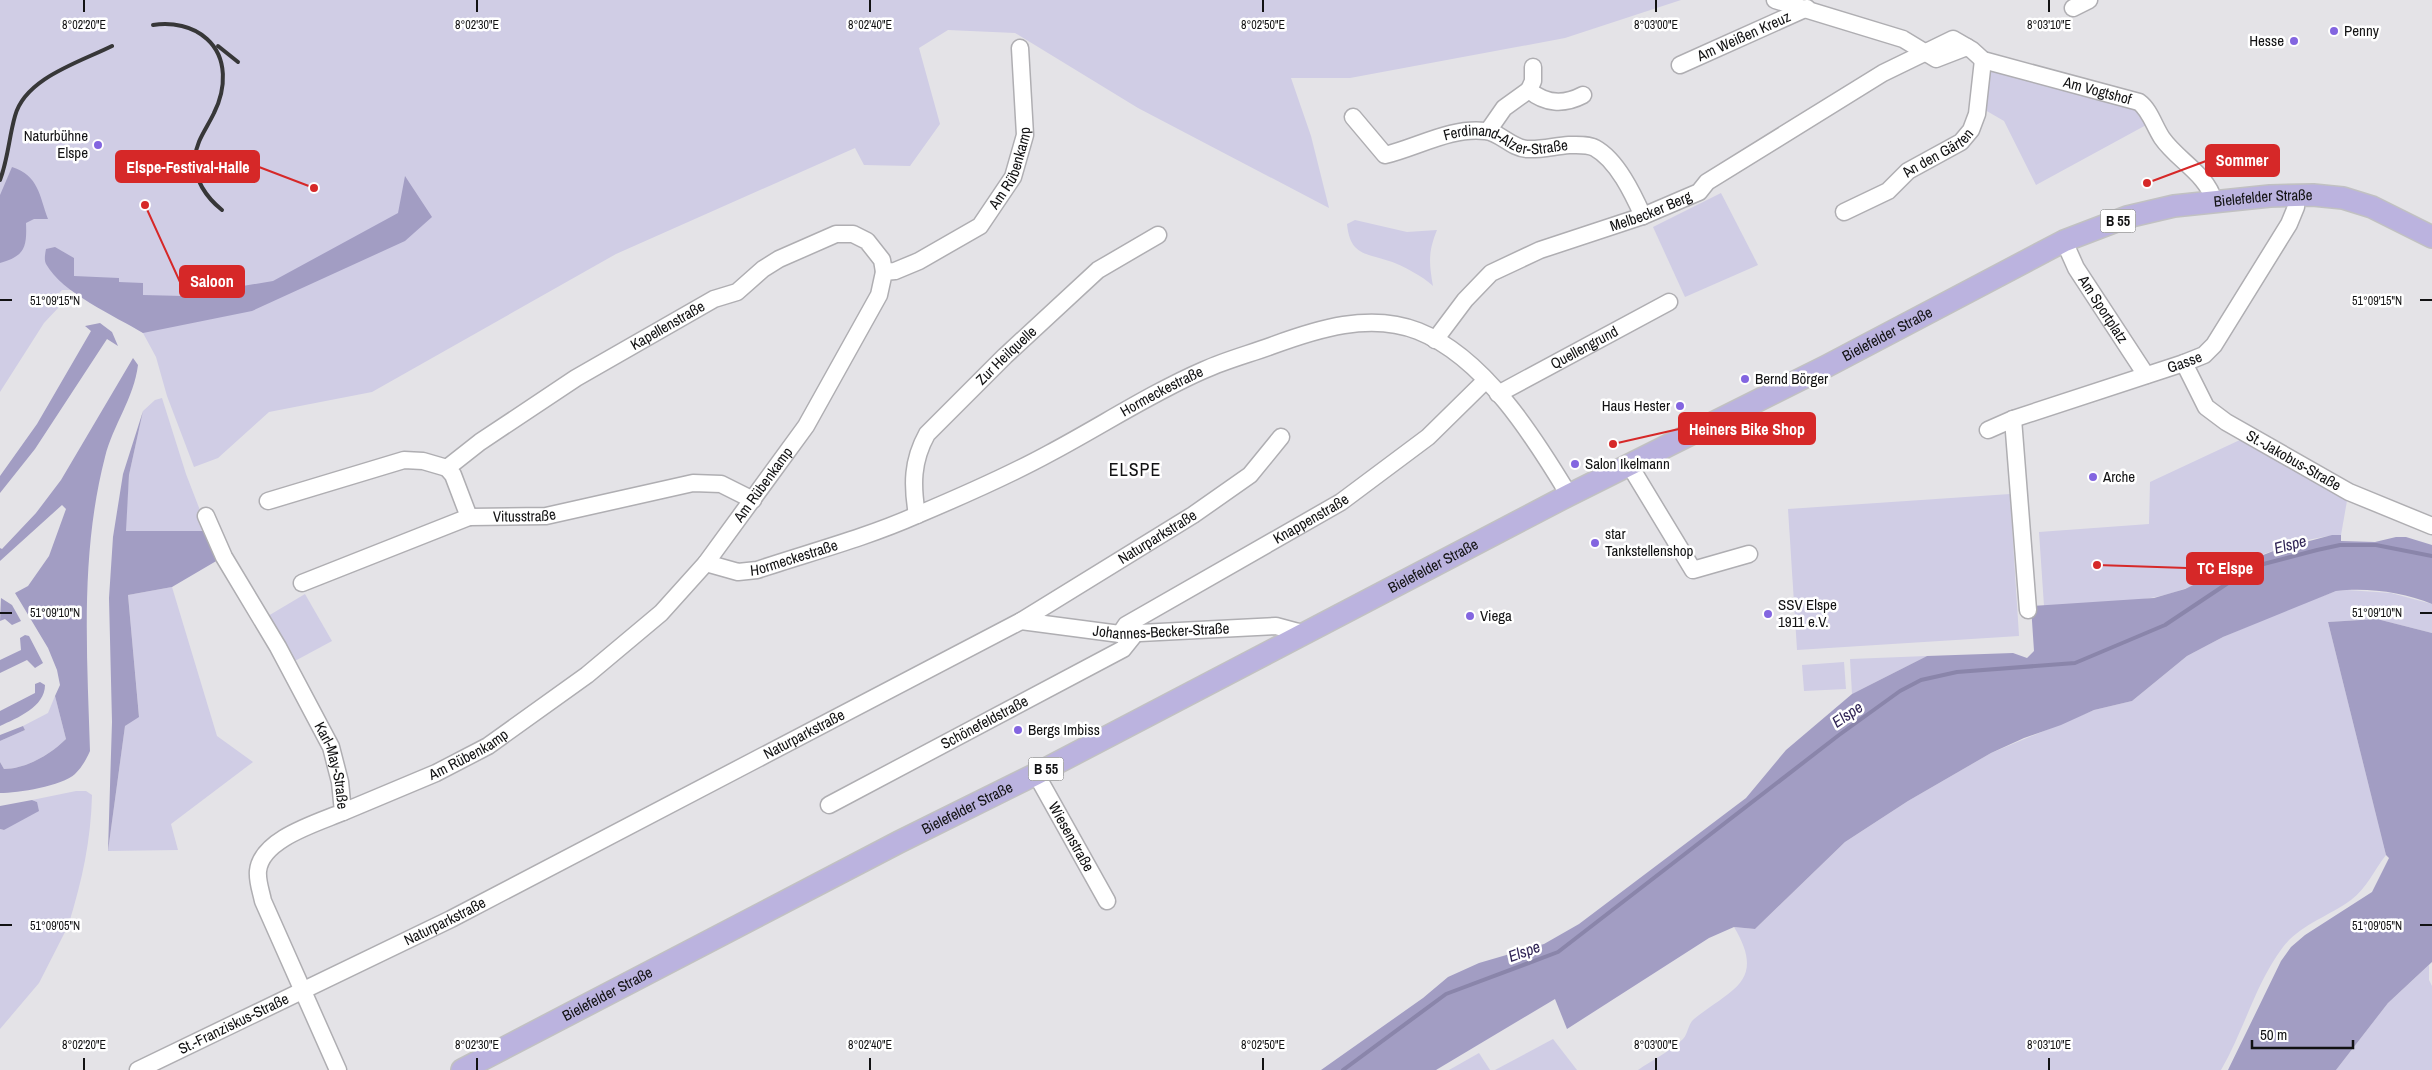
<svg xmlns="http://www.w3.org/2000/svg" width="2432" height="1070" font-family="'Archivo Narrow',sans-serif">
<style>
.green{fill:#d0cde5}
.forest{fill:#a29dc3}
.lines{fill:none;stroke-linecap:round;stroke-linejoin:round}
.stream{stroke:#8a85aa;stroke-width:4}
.minor-casing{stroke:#afaeb2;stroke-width:19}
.major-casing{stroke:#c1c1c2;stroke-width:24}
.minor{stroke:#fff;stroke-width:16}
.major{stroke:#bbb3df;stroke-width:21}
.rail{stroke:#373738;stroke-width:4}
.ticks{fill:none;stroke:#121213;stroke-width:2}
.poi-dot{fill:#8365e0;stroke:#fff;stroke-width:2}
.labels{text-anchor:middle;stroke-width:5;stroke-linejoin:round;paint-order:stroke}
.shield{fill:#fff;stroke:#59595a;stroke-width:1}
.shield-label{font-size:14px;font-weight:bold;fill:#121213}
.poi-label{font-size:15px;fill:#121213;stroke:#fff;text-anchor:start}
.street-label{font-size:15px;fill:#121213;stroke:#fff}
.water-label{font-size:16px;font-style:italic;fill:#312556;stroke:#fff}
.quarter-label{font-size:18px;letter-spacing:1px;fill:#121213;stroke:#fff}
.ticks-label{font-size:12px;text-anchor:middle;fill:#121213;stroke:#fff;stroke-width:5;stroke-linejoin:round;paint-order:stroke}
.leader{fill:none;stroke:#d62828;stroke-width:2}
.callout-dot{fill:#d62828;stroke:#fff;stroke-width:2}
.callout{fill:#d62828;stroke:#d62828;stroke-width:2}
.callout-label{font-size:16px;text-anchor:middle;font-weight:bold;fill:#fff}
</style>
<rect width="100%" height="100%" fill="#e4e3e7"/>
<!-- green -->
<g class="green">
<path d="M0,0H1681L1565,38L1350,78H1291L1311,136L1329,208L1138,108L1015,33L948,30L919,48L940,124L910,166L864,165L855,148L616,254L372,392L269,412L218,458L194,467L167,396L156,357L143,333L72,290H62L53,299L60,306L44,323L0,392Z"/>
<path d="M1989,70L2141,111L2148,124L2036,185L2004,121L1985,110Z"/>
<path d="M1721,193L1758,265L1685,297L1653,227Z"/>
<path d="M1355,220L1407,232L1437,230C1428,252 1429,263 1433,286C1424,277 1402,265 1389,261C1365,253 1350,255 1347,224Z"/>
<path d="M162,398L186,474L208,531L125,532L129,475L143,411L155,400Z"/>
<path d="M2242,439L2348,495L2341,535C2306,536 2254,557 2222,571C2209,577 2197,585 2184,589C2141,605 2090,603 2044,606L2039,532L2149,524L2150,482Z"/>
<path d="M2010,494L2019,636L1797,650L1788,509Z"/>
<path d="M172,587L217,736L253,762L171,824L178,850L108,851L125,726L139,716L128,595Z"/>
<path d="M2347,590L2391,593L2432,604V633L2377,619L2328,622L2386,855C2374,870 2367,888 2351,900C2329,916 2300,925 2283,947C2255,984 2244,1031 2221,1070H1638C1652,1060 1671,1051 1683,1039C1688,1034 1688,1024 1694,1019C1731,989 1767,982 1734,927L1755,929L1845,842L1908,801L1991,753L2094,710L2132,701L2187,656L2223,637L2291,608L2336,591Z"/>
<path d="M305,594L332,641L293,662L268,616Z"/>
<path d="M1927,656L1852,694L1850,659Z"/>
<path d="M1844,662L1846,689L1804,691L1802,665Z"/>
<path d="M55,696L66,739C51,754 26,769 4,769L0,762V741L25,730L23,726L48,713Z"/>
<path d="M76,791H86L92,795C91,840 82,881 69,923H63L62,927L65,932L39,983L0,1029V829L4,830L37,802L32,800Z"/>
<path d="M2429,965V980L2432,986V1070H2336L2388,1003Z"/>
<path d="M1553,1039L1577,1070H1495Z"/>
<path d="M1479,1053L1490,1070H1449Z"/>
</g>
<!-- forest -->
<g class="forest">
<path d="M12,167C39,176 39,195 48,219H34L26,223C27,247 25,256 0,263V195Z"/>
<path d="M405,176L432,217L405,241L252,311L143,333C115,316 62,293 46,264C44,260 45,254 46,249L55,247L74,258V276L119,278V282L143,283V295L183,296L273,281L398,213Z"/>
<path d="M100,323L112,332L118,346L107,339L35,449L0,493V476L37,424L91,331L85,326Z"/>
<path d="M133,358L138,365C134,398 113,425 105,457C80,554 87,652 90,751C86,760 82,767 75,774C62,786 18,793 0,793V762L4,769C26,769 51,754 66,739L55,696L60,685L57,670L48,648L15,593L28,586L49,556L66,509L62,505L0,561V548L2,549L36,513L61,480Z"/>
<path d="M143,411L129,475L126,531H208L218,560L172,587L128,595L139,717L125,726L108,851L112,722L109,598L113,537L123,474Z"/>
<path d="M2332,535H2341V541L2375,542L2396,537H2406L2432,545V604C2404,592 2366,587 2336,591L2223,637L2187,656L2132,701L2094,710L2061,725L2024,738L1991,753L1908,801L1845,842L1755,929L1734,927L1709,938L1567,1029L1555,999L1436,1070H1321L1423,998L1448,977L1479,963L1544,944L1579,924L1746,798L1786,750L1852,694L1927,656L2013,653L2027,658L2034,651L2031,606L2154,598L2185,589L2222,571L2276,550Z"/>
<path d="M1,598L12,605L21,621L12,625L5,619L0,621Z"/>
<path d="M2377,619L2432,633V962L2388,1003L2336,1070H2228L2281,961L2291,947L2305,935L2372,892L2389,858L2386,855L2328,622Z"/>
<path d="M25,635L29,636L43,663L35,668L27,660L0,673V660L21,650L20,638Z"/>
<path d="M40,682L45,685C45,707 17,718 0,726V711L35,693V684Z"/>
<path d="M23,726L25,730L0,741V735Z"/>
<path d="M32,800L37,802L39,811L4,830L0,829V806Z"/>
</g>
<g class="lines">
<!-- stream -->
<path class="stream" d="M1343,1070L1446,994L1558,952L1839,735L1900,691L1921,680L1957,672L2075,663L2165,625L2252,567L2317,550L2340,545H2376L2432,556"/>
<!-- minor casing -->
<g class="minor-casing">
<g id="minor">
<path d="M1775,0L1903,39L1936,59L1967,47"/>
<path d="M2073,8L2089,0"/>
<path id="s1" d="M1680,65L1807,8"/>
<path d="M1529,90L1533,81V67"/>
<path id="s2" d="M1353,117L1385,155C1418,147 1451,127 1485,131C1500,132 1511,148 1527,149C1540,150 1555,146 1569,145C1577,145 1588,144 1595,148C1617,160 1633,194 1643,216"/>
<path d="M1488,131L1504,108L1529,90C1545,104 1564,105 1583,95"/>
<path id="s3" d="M1844,212L1888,191L1908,171L1961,142L1971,130L1977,114L1983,60"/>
<path id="s4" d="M2064,241L2076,268L2146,375"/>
<path id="s5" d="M1435,340L1465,300L1491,273L1540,250L1643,216L1699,192L1707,182L1883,73L1953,39L1972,50L1983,60L2139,102C2150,110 2154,126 2162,138C2177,160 2207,174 2214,201"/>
<path id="s6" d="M2184,363L2206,407L2226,422L2349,492L2432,526"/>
<path id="s7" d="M1498,394L1669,302"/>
<path d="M2013,419L2028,610"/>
<path id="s8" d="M1988,430L2013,419L2184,363L2204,355L2214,345L2289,224L2296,207V196"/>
<path d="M1630,466L1693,570L1749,554"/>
<path d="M447,468L453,475L469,517"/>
<path id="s9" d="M268,501L404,460L423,461L447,468L480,442L576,378L714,299L737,292L763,269L779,259L836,234H853L867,241L882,260L884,272"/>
<path id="s10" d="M917,515C912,485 912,461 927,434L1005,356L1098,270L1158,235"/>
<path id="s11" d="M206,516L224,557L278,647L331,747L340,782L343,812C317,823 261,839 258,871C257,881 261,891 263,901L338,1070"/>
<path id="s12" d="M706,563L738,572L757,570C811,552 865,538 917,515C962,496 1008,476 1050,453C1101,426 1151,393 1204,370C1226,360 1249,354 1271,346C1317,329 1370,312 1418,331C1484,357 1534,437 1569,495"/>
<path id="s13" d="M302,583L469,517L546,516L693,483L721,484L753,500"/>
<path id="s14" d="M1021,621L1120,634L1276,626L1302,633"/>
<path id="s15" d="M1120,634L1126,625L1341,502L1428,437L1486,380"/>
<path id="s16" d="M1036,774L1107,901"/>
<path id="s17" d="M829,805L1123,649L1135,634"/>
<path id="s18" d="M343,812L436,773L488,746L587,675L661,613L706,563L806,426L879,295L884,272L895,271L919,261L980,226L1013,177L1025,135L1020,48"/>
<path id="s19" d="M138,1070L451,919L1021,621L1193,515L1250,475L1281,437"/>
</g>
</g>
<!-- major casing -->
<g class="major-casing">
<g id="major">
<path id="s20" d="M462,1070L899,842L1036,774L1569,495L1827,366L2064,241L2127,217L2174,206L2270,196L2313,195L2343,198L2372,207L2432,237"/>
</g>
</g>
<!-- minor -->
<use href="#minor" class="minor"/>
<!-- major -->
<use href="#major" class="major"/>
<!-- rail -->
<g class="rail">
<path d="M153,25C172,22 193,26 207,39C228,58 226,89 214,113C207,128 196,141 195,158C193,179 207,198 222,210"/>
<path d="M218,46L238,62"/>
<path d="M0,180C8,159 9,137 15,116C25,78 80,62 112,46"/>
</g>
</g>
<!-- ticks -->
<path class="ticks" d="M84,0V12M477,0V12M870,0V12M1263,0V12M1656,0V12M2049,0V12M0,300H12M2420,300H2432M0,613H12M2420,613H2432M0,925H12M2420,925H2432M84,1058V1070M477,1058V1070M870,1058V1070M1263,1058V1070M1656,1058V1070M2049,1058V1070"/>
<!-- markers -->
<g class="poi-dot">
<circle cx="2334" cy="31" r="5"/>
<circle cx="2294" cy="41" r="5"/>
<circle cx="98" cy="145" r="5"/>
<circle cx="1745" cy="379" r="5"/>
<circle cx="1680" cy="406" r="5"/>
<circle cx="1575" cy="464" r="5"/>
<circle cx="2093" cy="477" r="5"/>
<circle cx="1595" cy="543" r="5"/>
<circle cx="1768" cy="614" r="5"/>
<circle cx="1470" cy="616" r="5"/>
<circle cx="1018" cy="730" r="5"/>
</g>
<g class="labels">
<!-- shield labels -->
<g class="shield">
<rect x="2100.5" y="209.5" width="35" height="23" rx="4"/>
<rect x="1028.5" y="757.5" width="35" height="23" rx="4"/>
</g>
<g class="shield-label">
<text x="2118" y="226">B 55</text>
<text x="1046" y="774">B 55</text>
</g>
<!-- poi labels -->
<g class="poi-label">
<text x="2344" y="36">Penny</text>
<text x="2284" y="46" text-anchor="end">Hesse</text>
<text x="88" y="141" text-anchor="end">Naturbühne<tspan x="88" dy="17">Elspe</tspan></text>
<text x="1755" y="384">Bernd Börger</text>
<text x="1670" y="411" text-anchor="end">Haus Hester</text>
<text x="1585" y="469">Salon Ikelmann</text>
<text x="2103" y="482">Arche</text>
<text x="1605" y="539">star<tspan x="1605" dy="17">Tankstellenshop</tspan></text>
<text x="1778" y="610">SSV Elspe<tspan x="1778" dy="17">1911 e.V.</tspan></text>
<text x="1480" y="621">Viega</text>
<text x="1028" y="735">Bergs Imbiss</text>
</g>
<!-- street labels -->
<g class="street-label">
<text dy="5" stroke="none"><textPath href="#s1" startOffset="70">Am Weißen Kreuz</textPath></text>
<text dy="5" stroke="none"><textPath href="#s5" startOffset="764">Am Vogtshof</textPath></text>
<text dy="5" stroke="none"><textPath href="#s2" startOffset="176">Ferdinand-Alzer-Straße</textPath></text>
<text dy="5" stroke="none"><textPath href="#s3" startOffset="112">An den Gärten</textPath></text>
<text dy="5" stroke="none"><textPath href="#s18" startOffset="962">Am Rübenkamp</textPath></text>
<text dy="5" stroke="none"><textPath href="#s20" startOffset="2009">Bielefelder Straße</textPath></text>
<text dy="5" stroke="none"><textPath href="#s5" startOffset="259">Melbecker Berg</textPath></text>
<text dy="5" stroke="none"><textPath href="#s4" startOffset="79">Am Sportplatz</textPath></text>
<text dy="5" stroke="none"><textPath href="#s9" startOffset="449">Kapellenstraße</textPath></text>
<text dy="5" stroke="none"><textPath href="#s20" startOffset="1604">Bielefelder Straße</textPath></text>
<text dy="5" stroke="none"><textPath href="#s7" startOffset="98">Quellengrund</textPath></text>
<text dy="5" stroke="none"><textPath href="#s10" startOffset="195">Zur Heilquelle</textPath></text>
<text dy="5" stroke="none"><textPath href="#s8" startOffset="208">Gasse</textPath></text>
<text dy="5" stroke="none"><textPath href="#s12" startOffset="496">Hormeckestraße</textPath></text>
<text dy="5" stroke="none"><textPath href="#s6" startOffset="152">St.-Jakobus-Straße</textPath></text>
<text dy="5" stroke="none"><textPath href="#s18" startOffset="542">Am Rübenkamp</textPath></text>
<text dy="5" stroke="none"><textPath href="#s13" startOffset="235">Vitusstraße</textPath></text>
<text dy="5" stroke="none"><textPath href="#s15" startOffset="224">Knappenstraße</textPath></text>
<text dy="5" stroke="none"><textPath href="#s19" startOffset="1151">Naturparkstraße</textPath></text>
<text dy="5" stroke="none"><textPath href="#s12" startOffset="91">Hormeckestraße</textPath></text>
<text dy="5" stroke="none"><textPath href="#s20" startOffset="1094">Bielefelder Straße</textPath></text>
<text dy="5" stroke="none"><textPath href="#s14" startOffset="141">Johannes-Becker-Straße</textPath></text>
<text dy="5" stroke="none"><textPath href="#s17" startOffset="176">Schönefeldstraße</textPath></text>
<text dy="5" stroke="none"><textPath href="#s19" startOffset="746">Naturparkstraße</textPath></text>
<text dy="5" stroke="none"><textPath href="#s18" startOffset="138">Am Rübenkamp</textPath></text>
<text dy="5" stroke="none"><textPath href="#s11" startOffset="281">Karl-May-Straße</textPath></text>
<text dy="5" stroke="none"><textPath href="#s20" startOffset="569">Bielefelder Straße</textPath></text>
<text dy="5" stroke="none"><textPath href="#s16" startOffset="72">Wiesenstraße</textPath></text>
<text dy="5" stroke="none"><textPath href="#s19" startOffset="341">Naturparkstraße</textPath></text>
<text dy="5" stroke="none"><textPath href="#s20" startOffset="164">Bielefelder Straße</textPath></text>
<text dy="5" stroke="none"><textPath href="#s19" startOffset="106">St.-Franziskus-Straße</textPath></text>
</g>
<!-- water labels -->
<g class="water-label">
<text transform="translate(2290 544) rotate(-15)" y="6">Elspe</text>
<text transform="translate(1847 714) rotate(-34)" y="6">Elspe</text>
<text transform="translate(1524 951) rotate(-20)" y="6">Elspe</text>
</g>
<!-- quarter labels -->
<g class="quarter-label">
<text x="1135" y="476">ELSPE</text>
</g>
</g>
<g class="ticks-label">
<text x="84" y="29">8°02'20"E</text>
<text x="477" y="29">8°02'30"E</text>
<text x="870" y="29">8°02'40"E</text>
<text x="1263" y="29">8°02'50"E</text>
<text x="1656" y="29">8°03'00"E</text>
<text x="2049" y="29">8°03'10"E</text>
<text x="55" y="305">51°09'15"N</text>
<text x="2377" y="305">51°09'15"N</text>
<text x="55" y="617">51°09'10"N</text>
<text x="2377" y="617">51°09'10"N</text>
<text x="55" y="930">51°09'05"N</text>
<text x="2377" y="930">51°09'05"N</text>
<text x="84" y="1049">8°02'20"E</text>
<text x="477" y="1049">8°02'30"E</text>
<text x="870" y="1049">8°02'40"E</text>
<text x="1263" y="1049">8°02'50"E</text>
<text x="1656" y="1049">8°03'00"E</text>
<text x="2049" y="1049">8°03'10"E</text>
</g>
<!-- callouts -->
<path class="leader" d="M2147 183L2206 161M314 188L259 167M145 205L180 282M1613 444L1679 429M2097 565L2187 568"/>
<g class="callout-dot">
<circle cx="2147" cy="183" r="5"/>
<circle cx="314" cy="188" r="5"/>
<circle cx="145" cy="205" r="5"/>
<circle cx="1613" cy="444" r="5"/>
<circle cx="2097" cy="565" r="5"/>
</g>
<g class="callout">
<rect x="2206" y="145" width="73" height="31" rx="5"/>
<rect x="116" y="151" width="143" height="31" rx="5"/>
<rect x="180" y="266" width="64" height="31" rx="5"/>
<rect x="1679" y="413" width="136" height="31" rx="5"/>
<rect x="2187" y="553" width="76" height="31" rx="5"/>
</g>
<g class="callout-label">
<text x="2242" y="166">Sommer</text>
<text x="188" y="173">Elspe-Festival-Halle</text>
<text x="212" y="287">Saloon</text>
<text x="1747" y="435">Heiners Bike Shop</text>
<text x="2225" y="574">TC Elspe</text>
</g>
<!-- scale -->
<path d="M2252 1040v8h101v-8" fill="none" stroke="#121213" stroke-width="2.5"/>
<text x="2260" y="1040" font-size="15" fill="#121213" stroke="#ffffff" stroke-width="4" paint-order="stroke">50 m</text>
</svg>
